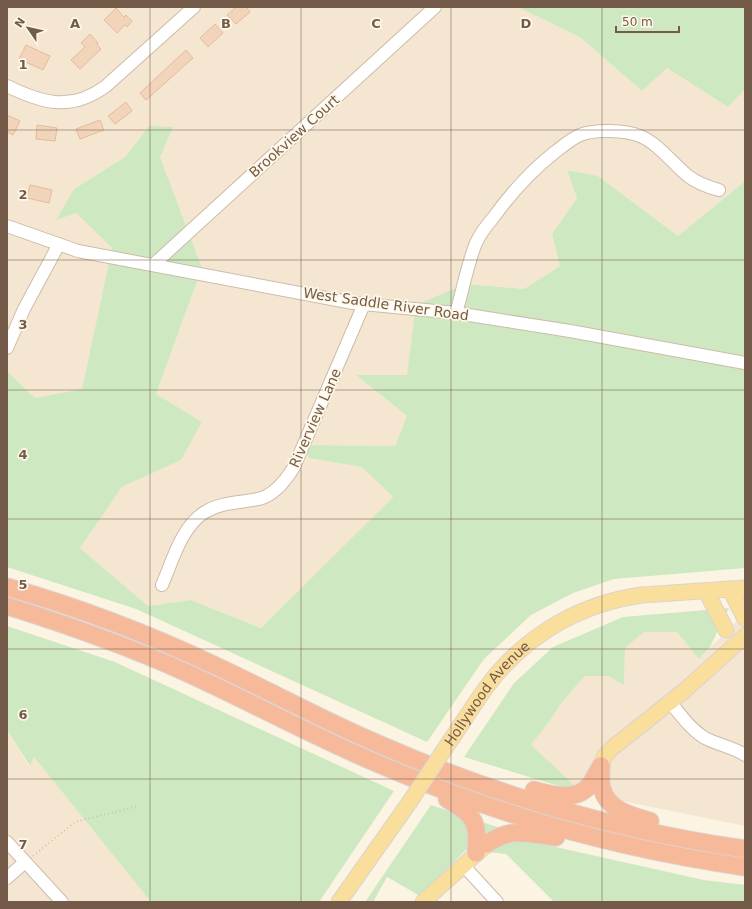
<svg xmlns="http://www.w3.org/2000/svg" width="752" height="909" font-family="'DejaVu Sans',sans-serif">
<style>
.residential{fill:#f4e6d1}
.green{fill:#cee9c1}
.building{fill:#f1d4ba;stroke:#e4bc9b}
.lines{fill:none;stroke-linecap:round;stroke-linejoin:round}
.minor-casing{stroke:#cdbca9;stroke-width:14}
.major-casing{stroke:#dbd4d0;stroke-width:17}
.highway-casing{stroke:#dbd4d0;stroke-width:19}
.path{stroke:#d6b89e;stroke-width:1.5;stroke-dasharray:1 3;stroke-linecap:butt}
.minor{stroke:#fff;stroke-width:12}
.major{stroke:#fade9b;stroke-width:15}
.highway{stroke:#f6b99a;stroke-width:17}
.major-bridge-casing{stroke:#dbd4d0;stroke-width:17;stroke-linecap:butt}
.major-bridge{stroke:#fade9b;stroke-width:15}
.grid{fill:none;stroke:#745b49;stroke-width:1;stroke-opacity:0.55}
.labels{text-anchor:middle;stroke-width:3.5;stroke-linejoin:round;paint-order:stroke}
.street-label{font-size:14px;fill:#745b49;stroke:#fff8e9}
.grid-label{font-size:13px;text-anchor:middle;font-weight:bold;fill:#745b49;stroke:#fff8e9;stroke-width:3.5;stroke-linejoin:round;paint-order:stroke}
</style>
<rect width="100%" height="100%" fill="#fcf4e3"/>
<!-- residential -->
<g class="residential">
<path d="M7,7H518L581,38L642,91L667,68L728,107L745,89V181L678,236L598,176L568,170L577,198L552,234L560,266L524,289L466,284L407,375L357,376L407,416L395,446L301,445L309,458L362,467L393,497L261,628L191,600L148,606L80,548L122,487L181,460L202,422L156,394L202,268L160,157L172,128L149,126L125,157L74,189L57,219L76,213L112,248L82,389L35,398L7,371Z"/>
<path d="M745,613V826L578,792L570,781L531,745L551,719L562,702L585,676H608L624,684L625,648L644,632H677L699,659Z"/>
<path d="M7,730L29,766L34,757L151,902H7Z"/>
</g>
<!-- green -->
<g class="green">
<path d="M518,7H745V89L728,107L667,68L642,91L581,38Z"/>
<path d="M149,126L173,127L160,157L202,268L156,394L202,422L181,460L122,487L80,548L148,606L191,600L261,628L393,497L362,467L309,458L301,445L395,446L407,416L356,375H407L416,305L466,284L524,289L560,266L552,234L577,198L567,170L598,176L678,236L745,181V568L614,579L573,593L531,615L484,659L427,742L136,609L7,567V371L35,398L82,389L112,248L76,213L56,220L74,189L125,157Z"/>
<path d="M729,608L710,647L699,659L677,632H644L625,648L624,685L608,676H585L562,702L551,719L531,745L570,781L578,792L464,757L514,683L553,647L623,617Z"/>
<path d="M7,626L115,662L394,791L319,902H151L34,757L30,766L7,730Z"/>
<path d="M431,805L560,848L704,880L745,885V901L741,902H554L506,854L466,850L420,896L387,877L373,902H365Z"/>
</g>
<!-- building -->
<g class="building">
<path d="M236,7H246L250,12L236,24L227,15Z"/>
<path d="M116,8L124,17L126,15L132,21L127,27L125,25L117,33L104,20Z"/>
<path d="M215,24L223,33L208,47L200,38Z"/>
<path d="M90,34L98,43L97,45L101,49L80,69L71,60L85,47L81,43Z"/>
<path d="M26,45L50,56L43,70L19,59Z"/>
<path d="M186,50L193,58L146,100L140,93Z"/>
<path d="M126,102L132,111L115,124L108,116Z"/>
<path d="M7,115L20,121L13,135L7,132Z"/>
<path d="M100,120L104,130L80,139L76,129Z"/>
<path d="M37,125L57,128L55,141L36,139Z"/>
<path d="M30,185L52,190L49,203L27,198Z"/>
</g>
<g class="lines">
<!-- minor casing -->
<g class="minor-casing">
<g id="minor">
<path d="M7,86C42,103 71,112 106,86L194,7"/>
<path d="M7,226L78,251L353,303L456,313L570,331L745,363"/>
<path d="M153,265L435,7"/>
<path d="M456,313C463,290 467,265 476,243C480,234 487,225 493,218C511,193 531,171 555,152C563,146 571,139 580,135C594,129 625,130 640,136C659,144 672,163 688,176C697,183 708,187 719,190"/>
<path d="M7,348L24,309L59,244"/>
<path d="M162,585C173,560 181,527 205,512C221,502 240,503 258,499C274,496 286,480 294,467L364,304"/>
<path d="M670,702C680,714 691,730 705,738C718,745 733,747 745,755"/>
<path d="M7,842L62,902"/>
<path d="M463,865L497,902"/>
<path d="M7,878L25,862"/>
</g>
</g>
<!-- major casing -->
<g class="major-casing">
<g id="major">
<path d="M730,589L745,619"/>
<path d="M706,591L726,630"/>
<path id="s1" d="M448,744C464,721 478,697 495,676C533,631 584,603 642,595L745,588"/>
<path d="M601,766L604,757L611,749L684,691L745,636"/>
<path d="M339,902L409,803"/>
<path d="M423,902L486,845"/>
</g>
</g>
<!-- highway casing -->
<g class="highway-casing">
<g id="highway">
<path d="M7,587C78,607 148,634 214,665C270,691 324,721 381,745C497,796 620,831 745,849"/>
<path d="M7,606C68,625 127,646 185,672C251,702 314,737 381,765C497,815 620,849 745,867"/>
<path d="M601,766C601,773 600,781 602,788C607,810 632,816 650,821"/>
<path d="M534,790C551,795 576,802 590,785C594,779 597,772 601,766"/>
<path d="M447,799C474,815 479,821 476,853"/>
<path d="M487,844C511,826 529,834 556,837"/>
</g>
</g>
<!-- path -->
<path class="path" d="M33,856L75,822L138,806"/>
<!-- minor -->
<use href="#minor" class="minor"/>
<!-- major -->
<use href="#major" class="major"/>
<!-- highway -->
<use href="#highway" class="highway"/>
<!-- major-bridge casing -->
<g class="major-bridge-casing">
<path id="major-bridge" d="M409,803L448,744"/>
</g>
<!-- major-bridge -->
<use href="#major-bridge" class="major-bridge"/>
</g>
<!-- grid -->
<path class="grid" d="M150,7V902M301,7V902M451,7V902M602,7V902M7,130H745M7,260H745M7,390H745M7,519H745M7,649H745M7,779H745"/>
<g class="labels">
<!-- street labels -->
<g class="street-label">
<text transform="translate(294 136) rotate(-42)" y="5">Brookview Court</text>
<text transform="translate(386 304) rotate(8)" y="5">West Saddle River Road</text>
<text transform="translate(315 418) rotate(-66)" y="5">Riverview Lane</text>
<text dy="5" stroke="none"><textPath href="#s1" startOffset="64">Hollywood Avenue</textPath></text>
</g>
</g>
<g class="grid-label">
<text x="75" y="28">A</text>
<text x="226" y="28">B</text>
<text x="376" y="28">C</text>
<text x="526" y="28">D</text>
<text x="23" y="69">1</text>
<text x="23" y="199">2</text>
<text x="23" y="329">3</text>
<text x="23" y="459">4</text>
<text x="23" y="589">5</text>
<text x="23" y="719">6</text>
<text x="23" y="849">7</text>
</g>
<!-- border -->
<rect width="752" height="909" fill="none" stroke="#745b49" stroke-width="16"/>
<!-- north arrow -->
<g transform="translate(28 28) rotate(304)" stroke="#fff8e9" stroke-width="3" paint-order="stroke">
<path d="M0-3L7 15L0 10L-7 15Z" fill="#745b49"/>
<text y="-6" font-size="11" font-weight="bold" text-anchor="middle" fill="#745b49">N</text>
</g>
<!-- scale -->
<path d="M616 26v6h63v-6" fill="none" stroke="#745b49" stroke-width="2"/>
<text x="622" y="26" font-size="12" fill="#745b49" stroke="#fff8e9" stroke-width="3" paint-order="stroke">50 m</text>
</svg>
